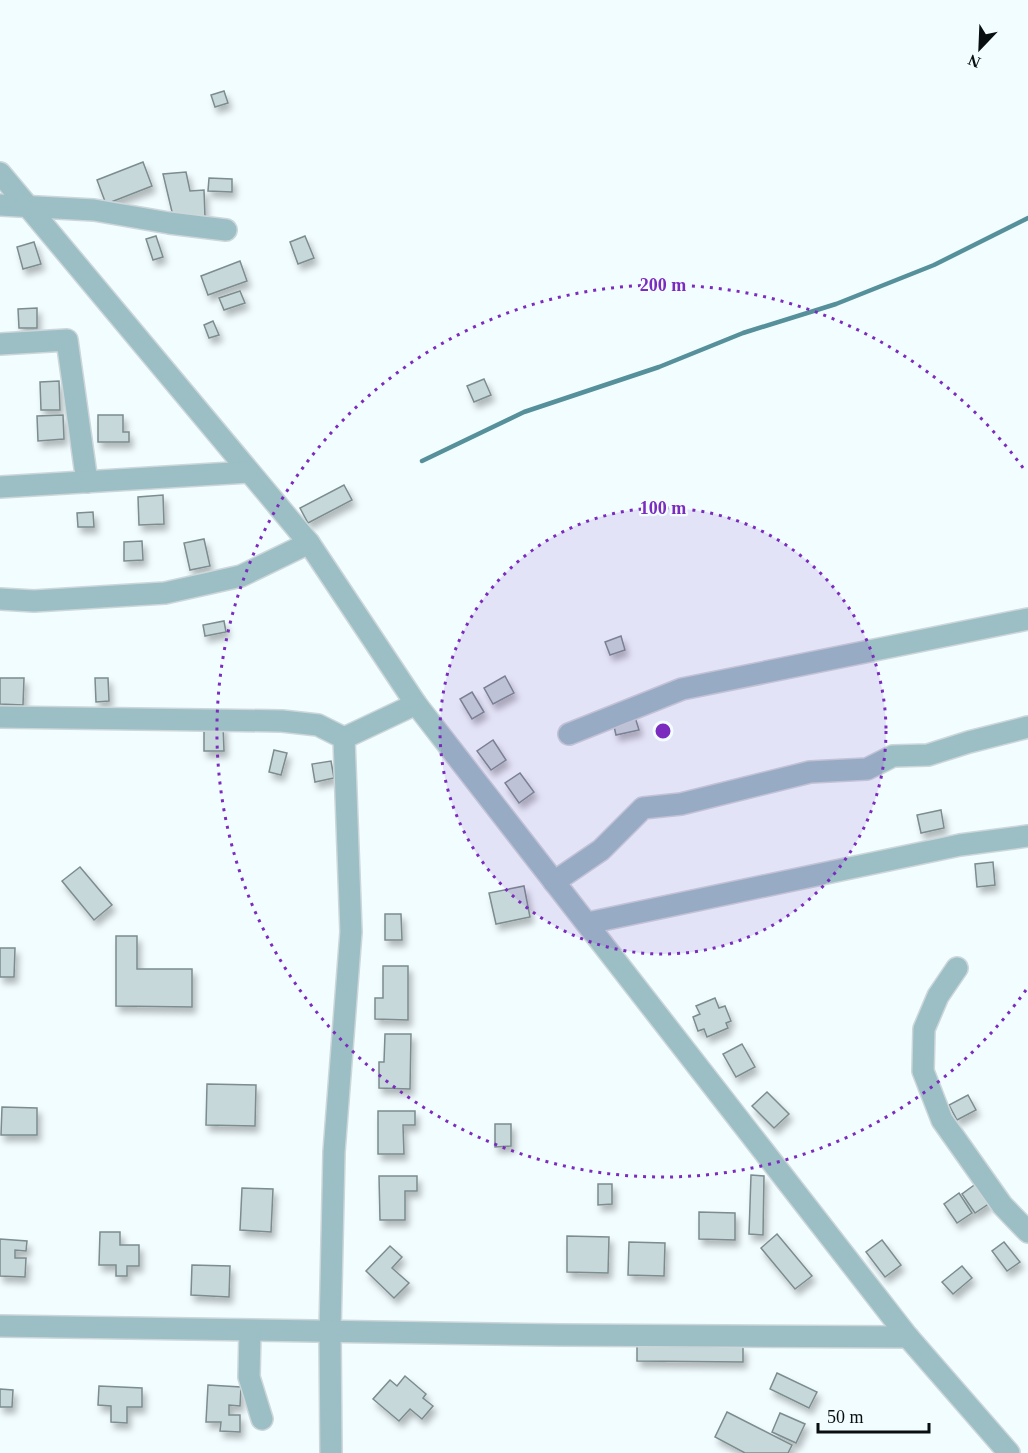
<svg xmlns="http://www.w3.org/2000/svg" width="1028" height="1453" font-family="'Times New Roman',serif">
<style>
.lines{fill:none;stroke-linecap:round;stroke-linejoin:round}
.stream{stroke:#55909b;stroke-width:4.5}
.building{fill:#c7d8db;stroke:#7c8c8f;stroke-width:1.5;filter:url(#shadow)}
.minor-casing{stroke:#cdd7d9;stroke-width:24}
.minor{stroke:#9cbec5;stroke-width:21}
.ring{fill:none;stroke:#7b2cbf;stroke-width:3;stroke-dasharray:3 6}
.centre{fill:#7b2cbf;stroke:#f2fdff;stroke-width:3}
.ring-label{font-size:18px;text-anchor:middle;font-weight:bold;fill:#7b2cbf;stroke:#f2fdff;stroke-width:4.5;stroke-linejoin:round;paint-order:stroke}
</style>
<defs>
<filter id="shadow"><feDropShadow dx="3.5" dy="6" stdDeviation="3" flood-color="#0004"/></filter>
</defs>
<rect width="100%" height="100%" fill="#f2fdff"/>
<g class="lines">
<!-- stream -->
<path class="stream" d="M422,461L524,412L659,367L743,333L836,304L934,265L1028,218"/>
</g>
<!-- building -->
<g class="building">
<path d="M224,91L228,103L215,107L211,95Z"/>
<path d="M143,162L152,186L106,204L97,180Z"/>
<path d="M186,172L190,191L204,190L205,217L173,216L163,174Z"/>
<path d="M209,178L232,179V192L208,191Z"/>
<path d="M156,236L163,257L153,260L146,239Z"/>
<path d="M305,236L314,258L298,264L290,242Z"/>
<path d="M34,242L41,264L23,269L17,247Z"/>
<path d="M240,261L247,281L208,295L201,276Z"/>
<path d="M240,291L245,303L224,310L219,298Z"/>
<path d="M37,308V328H19L18,309Z"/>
<path d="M213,321L219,335L209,338L204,325Z"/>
<path d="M484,379L491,395L474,402L467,386Z"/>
<path d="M59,381L60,410H41L40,382Z"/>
<path d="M63,415L64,439L38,441L37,416Z"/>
<path d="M98,415H123V432H129V442H98Z"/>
<path d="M344,485L352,500L308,523L300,508Z"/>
<path d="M163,495L164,524L139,525L138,497Z"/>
<path d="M93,512L94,527H78L77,513Z"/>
<path d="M204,539L210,566L190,570L184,543Z"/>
<path d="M142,541L143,560L124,561V542Z"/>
<path d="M224,621L226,632L205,636L203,625Z"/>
<path d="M621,636L625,650L610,655L605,642Z"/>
<path d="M505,676L514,693L493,704L484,688Z"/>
<path d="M0,678H24L23,705L0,704Z"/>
<path d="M95,678H108L109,701L96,702Z"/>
<path d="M472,692L484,712L472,719L460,699Z"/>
<path d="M635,717L639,730L616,735L613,722Z"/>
<path d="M223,725L224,751H204V726Z"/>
<path d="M493,740L506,760L491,770L477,751Z"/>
<path d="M274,750L287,753L281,775L269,772Z"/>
<path d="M331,761L334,778L315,782L312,764Z"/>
<path d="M520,773L534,792L519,803L505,783Z"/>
<path d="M941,810L944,828L921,833L917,815Z"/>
<path d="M993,862L995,885L977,887L975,864Z"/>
<path d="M80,867L112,905L94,920L62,881Z"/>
<path d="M524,886L530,917L496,924L489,893Z"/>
<path d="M385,914H401L402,940H385Z"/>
<path d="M116,936H137V969H192V1007L116,1006Z"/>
<path d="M0,948H15L14,977H0Z"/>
<path d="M383,966H408V1020L375,1019V998H383Z"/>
<path d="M715,998L719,1008L725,1006L731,1021L726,1023L728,1028L707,1037L704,1029L698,1031L693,1017L700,1014L696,1006Z"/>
<path d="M385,1034H411L410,1089L379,1088V1062H384Z"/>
<path d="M742,1044L755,1067L736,1077L723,1054Z"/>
<path d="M207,1084L256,1085L255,1126L206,1125Z"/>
<path d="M767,1092L789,1114L774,1128L752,1106Z"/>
<path d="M968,1095L976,1110L957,1120L949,1105Z"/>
<path d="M2,1107L37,1108V1135H1Z"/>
<path d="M378,1111H415V1125H403L404,1154H378Z"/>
<path d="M495,1124H511V1146L495,1147Z"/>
<path d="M751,1175L764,1176L763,1235L749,1234Z"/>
<path d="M379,1176H417V1191H405V1220H380Z"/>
<path d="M977,1183L990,1203L975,1213L962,1194Z"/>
<path d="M598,1184H612V1204L598,1205Z"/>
<path d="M242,1188L273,1189L271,1232L240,1230Z"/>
<path d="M959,1193L972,1213L957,1223L944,1204Z"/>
<path d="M699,1212L735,1213V1240L699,1239Z"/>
<path d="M100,1232H120V1245H139V1266H127V1276H116V1265H99Z"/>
<path d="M777,1234L812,1276L795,1289L761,1248Z"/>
<path d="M567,1236L609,1237L608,1273L567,1272Z"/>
<path d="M0,1239L27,1241L26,1251L15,1250V1258H26L25,1277L0,1276Z"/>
<path d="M882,1240L901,1265L885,1277L866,1252Z"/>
<path d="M629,1242L665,1243L664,1276L628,1275Z"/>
<path d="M1004,1242L1020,1262L1007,1271L992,1251Z"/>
<path d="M390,1246L402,1257L392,1268L409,1283L394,1298L366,1271Z"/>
<path d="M192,1265L230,1266L229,1297L191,1295Z"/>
<path d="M962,1266L972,1278L953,1294L942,1282Z"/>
<path d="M637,1346L743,1347V1362L637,1361Z"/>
<path d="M777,1373L817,1392L809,1408L770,1389Z"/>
<path d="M405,1376L426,1394L423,1398L433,1406L422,1419L410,1409L399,1421L373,1399L390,1380L397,1386Z"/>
<path d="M208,1385L241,1387L240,1406L229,1405V1415H240V1432L220,1431L221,1422H206Z"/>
<path d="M99,1386L142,1388V1407H127V1423L111,1422V1406L98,1405Z"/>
<path d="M0,1389L13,1390L12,1407H0Z"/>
<path d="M727,1412L792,1445L788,1453H745L715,1437Z"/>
<path d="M780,1413L805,1424L796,1443L772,1432Z"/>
</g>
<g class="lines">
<!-- minor casing -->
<g class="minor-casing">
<g id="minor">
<path d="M0,173L309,543L416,704L908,1337L1009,1453"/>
<path d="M0,205L94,210L169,223L226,230"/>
<path d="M0,344L67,340L87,482"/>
<path d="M0,487L249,472"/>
<path d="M0,599L34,601L165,593L241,576L309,543"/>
<path d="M0,717L282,721L318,725L344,738L351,932L334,1152L330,1332L331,1453"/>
<path d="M569,734L682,689L1028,619"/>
<path d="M344,738L416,704"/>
<path d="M554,882L601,850L643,808L681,804L810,772L867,769L893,756L928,755L969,742L1028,727"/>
<path d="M588,923L960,845L1028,836"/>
<path d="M957,968L938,996L924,1029L923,1071L942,1120L1002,1205L1028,1232"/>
<path d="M0,1326L561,1335L908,1337"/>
<path d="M250,1331L249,1377L262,1419"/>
</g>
</g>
<!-- minor -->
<use href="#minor" class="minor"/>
</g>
<!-- distance rings -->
<circle cx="663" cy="731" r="223" fill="#7b2cbf" fill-opacity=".12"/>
<g class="ring">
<circle cx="663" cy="731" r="223"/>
<path d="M1026 990A446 446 0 1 1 1026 472"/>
</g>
<circle cx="663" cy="731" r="9" class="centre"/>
<g class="ring-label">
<text x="663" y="291">200 m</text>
<text x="663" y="514">100 m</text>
</g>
<!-- north arrow -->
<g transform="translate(980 48) rotate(203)" stroke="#f2fdff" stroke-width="4.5" paint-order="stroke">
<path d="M0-4.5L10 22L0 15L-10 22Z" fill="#090f10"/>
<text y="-9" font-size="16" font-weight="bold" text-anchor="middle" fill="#090f10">N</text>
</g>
<!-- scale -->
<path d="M818 1423v9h111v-9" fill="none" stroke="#090f10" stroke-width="3"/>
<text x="827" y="1423" font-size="18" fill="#090f10" stroke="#f2fdff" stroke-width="4.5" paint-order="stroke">50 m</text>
</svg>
